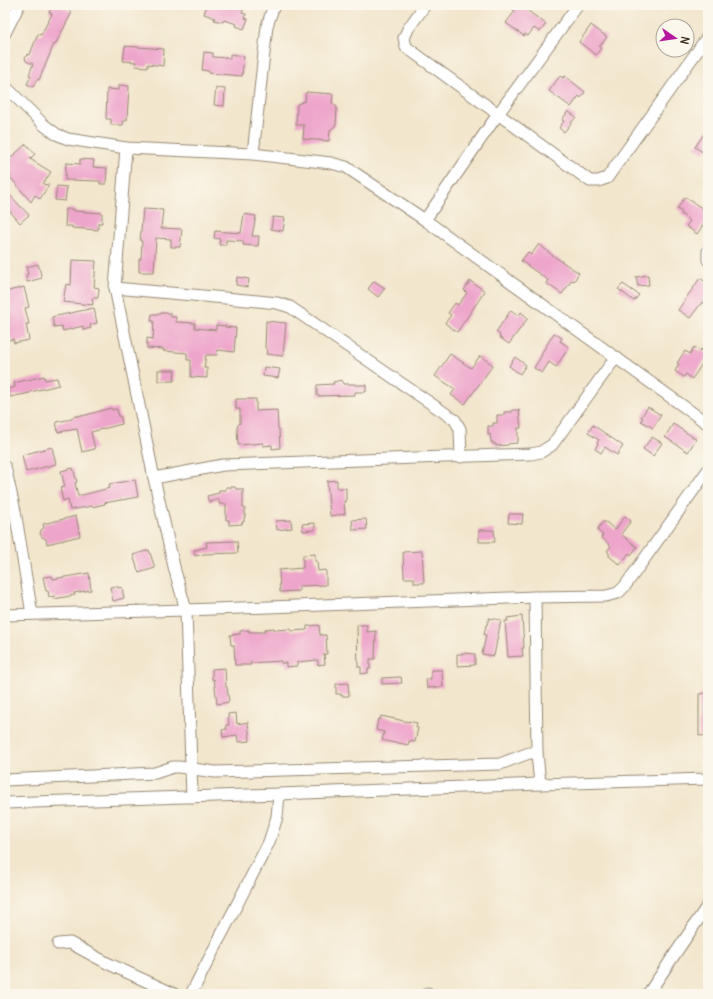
<svg xmlns="http://www.w3.org/2000/svg" width="713" height="999" font-family="Delius,sans-serif">
<style>
.building{fill:#eea5cb}
.lines{fill:none;stroke-linecap:round;stroke-linejoin:round}
.minor-casing{stroke:#968875;stroke-width:13}
.minor{stroke:#fff;stroke-width:11}
</style>
<rect width="100%" height="100%" fill="#fbf7ec"/>
<filter id="ink" filterUnits="userSpaceOnUse"><feTurbulence type="fractalNoise" baseFrequency=".025" numOctaves="2"/><feDisplacementMap in="SourceGraphic" scale="8" xChannelSelector="R" yChannelSelector="G"/><feConvolveMatrix kernelMatrix="1 2 1 2 8 2 1 2 1" color-interpolation-filters="sRGB"/></filter>
<filter id="wash" filterUnits="userSpaceOnUse"><feTurbulence type="fractalNoise" baseFrequency=".012" numOctaves="4" result="noise"/><feDisplacementMap in="SourceGraphic" scale="16" xChannelSelector="R" yChannelSelector="G"/><feGaussianBlur stdDeviation="0.9" result="paint"/><feColorMatrix in="noise" values="0 0 0 0 0 0 0 0 0 0 0 0 0 0 0 0 0 1.4 0 .05"/><feComposite in="paint" operator="in"/></filter>
<g filter="url(#wash)">
<rect width="100%" height="100%" fill="#f2e6cc"/>
<g id="blocks">
<!-- building -->
<g class="building">
<path d="M52,5H58L72,12L55,45L54,44L39,80L37,79L33,87L27,84L31,76L29,75L33,64L26,61L25,58L27,55L30,54L38,34L41,35L52,14L49,12Z"/>
<path d="M207,5H235L244,8L242,13L246,14L245,18L248,19L244,29L236,26L237,24L224,20L223,22L214,20L215,18L204,14Z"/>
<path d="M517,5H520L546,24L540,32L534,28L528,36L525,34L524,36L506,23L515,11L513,10Z"/>
<path d="M591,25L607,37L599,47L601,48L596,55L579,42Z"/>
<path d="M125,46L164,49L163,66L148,64V67L135,66L136,62L123,61Z"/>
<path d="M204,52L213,53V57L230,58V54L244,56L242,76L209,73V71L202,70Z"/>
<path d="M560,76L563,78L565,76L585,92L581,98L579,96L571,107L549,91Z"/>
<path d="M119,85L129,86L127,120H124L123,125H111V119H106L107,89L119,90Z"/>
<path d="M216,88L225,89L224,106L214,105Z"/>
<path d="M306,92L333,94L332,103L337,107L336,125L330,130L329,141L303,139L304,125H296L297,104L305,101Z"/>
<path d="M568,111L576,117L564,132L559,128L564,121L562,120Z"/>
<path d="M708,128V147L704,153L695,147Z"/>
<path d="M26,144L35,154L30,159L51,172L43,184L49,185L40,199L35,195L31,202L10,177L11,176L5,169V163Z"/>
<path d="M80,159L94,160L93,167L107,168L106,184H100V181L65,180L66,163L80,164Z"/>
<path d="M57,186L67,187L65,201L55,200Z"/>
<path d="M5,190L29,215L20,223L9,210L5,213Z"/>
<path d="M685,197L708,212V224L705,222L697,234L686,226L690,221L681,214L682,212L677,209Z"/>
<path d="M66,209H74V211L102,213V223H98V230L72,228V226H65Z"/>
<path d="M143,209L163,210L161,228L182,229L180,247H171V239L156,238L154,272H139V259H141L142,241H140Z"/>
<path d="M244,214L256,216L252,236H259L258,246L243,245V241L226,240V245H219L220,239L214,238L215,231L241,233Z"/>
<path d="M273,217L285,218L283,231L271,229Z"/>
<path d="M539,244L552,255L579,273L574,281L572,280L562,294L546,283L548,280L521,261L528,252L531,255Z"/>
<path d="M72,260L96,261L94,287L99,288L98,298H92L93,305L63,302L66,284L71,285Z"/>
<path d="M38,264L42,278L27,282L26,275L28,274L26,267Z"/>
<path d="M648,275L649,285L638,286L636,277Z"/>
<path d="M237,277L249,279L248,287L236,285Z"/>
<path d="M700,278L708,284V306L702,302L690,318L678,310Z"/>
<path d="M374,281L385,288L378,297L368,289Z"/>
<path d="M470,281L485,291L457,332L445,323L451,315L448,313L455,303L458,305L467,293L464,290Z"/>
<path d="M623,284L639,295L634,301L618,289Z"/>
<path d="M24,287L29,307L25,308L29,324H26L29,340L14,343L13,339L5,341V327L7,326L5,316V292Z"/>
<path d="M94,308L97,323L90,325L91,328L83,330V326L63,331L62,326L54,327L52,317Z"/>
<path d="M511,310L519,316L521,312L528,318L509,344L499,337L500,335L496,332Z"/>
<path d="M161,313H171V317H176V322L195,323V328L216,330V325L226,326L225,327L236,328L234,352L218,350L217,355H206L204,368H207V378L191,377V360H187V353L163,351L164,349L147,348V338L153,339L154,321H151L152,314H161Z"/>
<path d="M266,321L286,323L283,356L266,354L267,349L265,348Z"/>
<path d="M554,333L562,338L560,341L569,347L556,367L549,362L542,373L534,368L542,355L541,354Z"/>
<path d="M694,347L700,351L701,349L708,355L692,379L686,374L684,377L675,371L679,364L677,363L685,351L690,354Z"/>
<path d="M450,354L471,368L480,356L493,365L465,404L451,395L455,389L435,376Z"/>
<path d="M515,357L526,365L520,374L509,366Z"/>
<path d="M264,367L280,369L278,378L263,376Z"/>
<path d="M158,370H175L174,381H158Z"/>
<path d="M44,376L45,380L57,378L59,385L30,392V393L10,397L8,389L15,387L14,383Z"/>
<path d="M342,380L343,384H355V385H366V392H355V395L317,396V385L334,384L333,382Z"/>
<path d="M236,399H256V411L277,410L278,429H279L280,448L272,449V445L263,446V443L238,445L237,428L238,425L240,423V409H236Z"/>
<path d="M648,407L661,415L653,428L641,421L643,418L641,417Z"/>
<path d="M111,408L112,410L117,409L119,417H121L122,424L91,432L95,449L82,452L77,429L58,432L56,422L72,419V417L82,415V416Z"/>
<path d="M512,410H519L521,428H518V441H517V443L508,444V445L496,446V444H493V442H491L490,434L488,435V426H493V423H497V415H504V412H512Z"/>
<path d="M673,424L696,439L688,452L665,437Z"/>
<path d="M593,425L623,446L617,455L605,447L601,453L595,449L598,444L597,443L599,440L588,433Z"/>
<path d="M652,437L662,443L653,456L643,449Z"/>
<path d="M52,447L56,464L26,472L22,455Z"/>
<path d="M73,468L77,482L75,483L78,496L110,488L109,484L135,480L138,497L104,503L105,504L92,507V506L70,510L68,499L63,501L60,488L65,487L61,471Z"/>
<path d="M337,480V488H346V501H344L345,514L330,516L327,481Z"/>
<path d="M226,487H235L236,489H243V508H245V517H244V522H242V524L229,525V520H226V504H219V499L209,502L207,496L219,493V490H226Z"/>
<path d="M509,514H523L522,524L508,523Z"/>
<path d="M76,516L80,536L47,544L46,539L42,537L40,534L41,530L44,528L43,524Z"/>
<path d="M625,516L631,521L621,534L637,547L631,555L629,553L620,565L609,556V553L607,551L611,546L601,537L603,535L598,531V528L603,522H606L615,530Z"/>
<path d="M366,519L367,529L353,530L352,520Z"/>
<path d="M291,520L292,528L277,530L276,521Z"/>
<path d="M315,523V530L303,531L302,524Z"/>
<path d="M479,530H494L495,542H479Z"/>
<path d="M237,541L238,553L204,554L195,556L194,550L207,547L206,542Z"/>
<path d="M149,550L155,568L139,573L133,555Z"/>
<path d="M422,551L424,583H414V578H404L403,552Z"/>
<path d="M315,554V561H317L318,571L326,570V585L299,586V591L280,592L279,570L303,568V555Z"/>
<path d="M89,573L91,590L74,593L75,595L54,599V596L49,597L48,591H46L43,577L52,576L53,579Z"/>
<path d="M117,586L118,588L122,587L124,598L113,601L110,587Z"/>
<path d="M522,616L524,648H522L523,656L508,657L505,621H508L507,618Z"/>
<path d="M489,618L501,620L494,656L482,654L486,635H484L486,625H487Z"/>
<path d="M319,625L320,635H326L327,654H324L325,664L318,665V660L297,662V666L286,667V663H281V661L250,663L251,665H235L234,645H231L230,635L240,634V631L249,630V632H265V629L274,628L275,630L291,629V631L307,630V626Z"/>
<path d="M357,625H367V632L376,631L375,659H370V669H368V673L361,674V667H358Z"/>
<path d="M462,653L475,654V665L457,666V654H462Z"/>
<path d="M225,668L226,687H227L229,702L217,704L214,679L212,680V669Z"/>
<path d="M431,670H442L443,687L427,688L426,679H431Z"/>
<path d="M401,677L402,683L382,684V678Z"/>
<path d="M348,683L349,696H341V694H336V684Z"/>
<path d="M708,693V735L699,736V694Z"/>
<path d="M236,713L237,724L248,722L250,741L238,742L237,735L223,737L222,730L227,729L226,725H229L228,714Z"/>
<path d="M381,716L409,722V721L417,723L416,727L418,728L415,742L409,741L408,745L394,742V743L382,740L384,732L376,730L378,719L380,720Z"/>
</g>
</g>
</g>
<g filter="url(#ink)">
<use href="#blocks" fill-opacity="0" stroke="#968875" stroke-width="1"/>
<g class="lines">
<!-- minor casing -->
<g class="minor-casing">
<g id="minor">
<path d="M425,5L408,29L404,38L406,47L590,181H598L607,178L708,36"/>
<path d="M5,33L19,5"/>
<path d="M5,86L44,125L56,134L68,139L126,148L253,154L331,163L346,167L425,220L708,424"/>
<path d="M126,148L115,288L154,478L175,571L186,610L192,797"/>
<path d="M253,154L267,26L274,5"/>
<path d="M425,220L498,114L578,5"/>
<path d="M708,251V260"/>
<path d="M115,288L258,301L277,303L290,307L455,420L460,429L461,457"/>
<path d="M5,467L15,511L32,614"/>
<path d="M154,478L223,465L531,454L541,452L552,445L616,357"/>
<path d="M535,597L537,753L540,784"/>
<path d="M5,615L186,610L535,597L606,596L618,593L625,586L708,470"/>
<path d="M5,780L155,773L173,767H179L215,772L500,764L529,753H537"/>
<path d="M5,803L279,794L540,784L708,779"/>
<path d="M58,944L70,943L107,963L174,994"/>
<path d="M191,994L269,842L277,817L279,794"/>
<path d="M427,994L428,993"/>
<path d="M648,994L708,905"/>
</g>
</g>
<!-- minor -->
<use href="#minor" class="minor"/>
</g>
</g>
<!-- margin -->
<rect width="713" height="999" fill="none" stroke="#fbf7ec" stroke-width="20"/>
<!-- north arrow -->
<g transform="translate(675 38) rotate(103)"><circle r="19" fill="#fbf7ec" stroke="#aea59a"/>
<path d="M0-3L7 15L0 10L-7 15Z" fill="#b5179e"/>
<text y="-6" font-size="11" font-weight="bold" text-anchor="middle" fill="#3b2a1e">N</text>
</g>
</svg>
